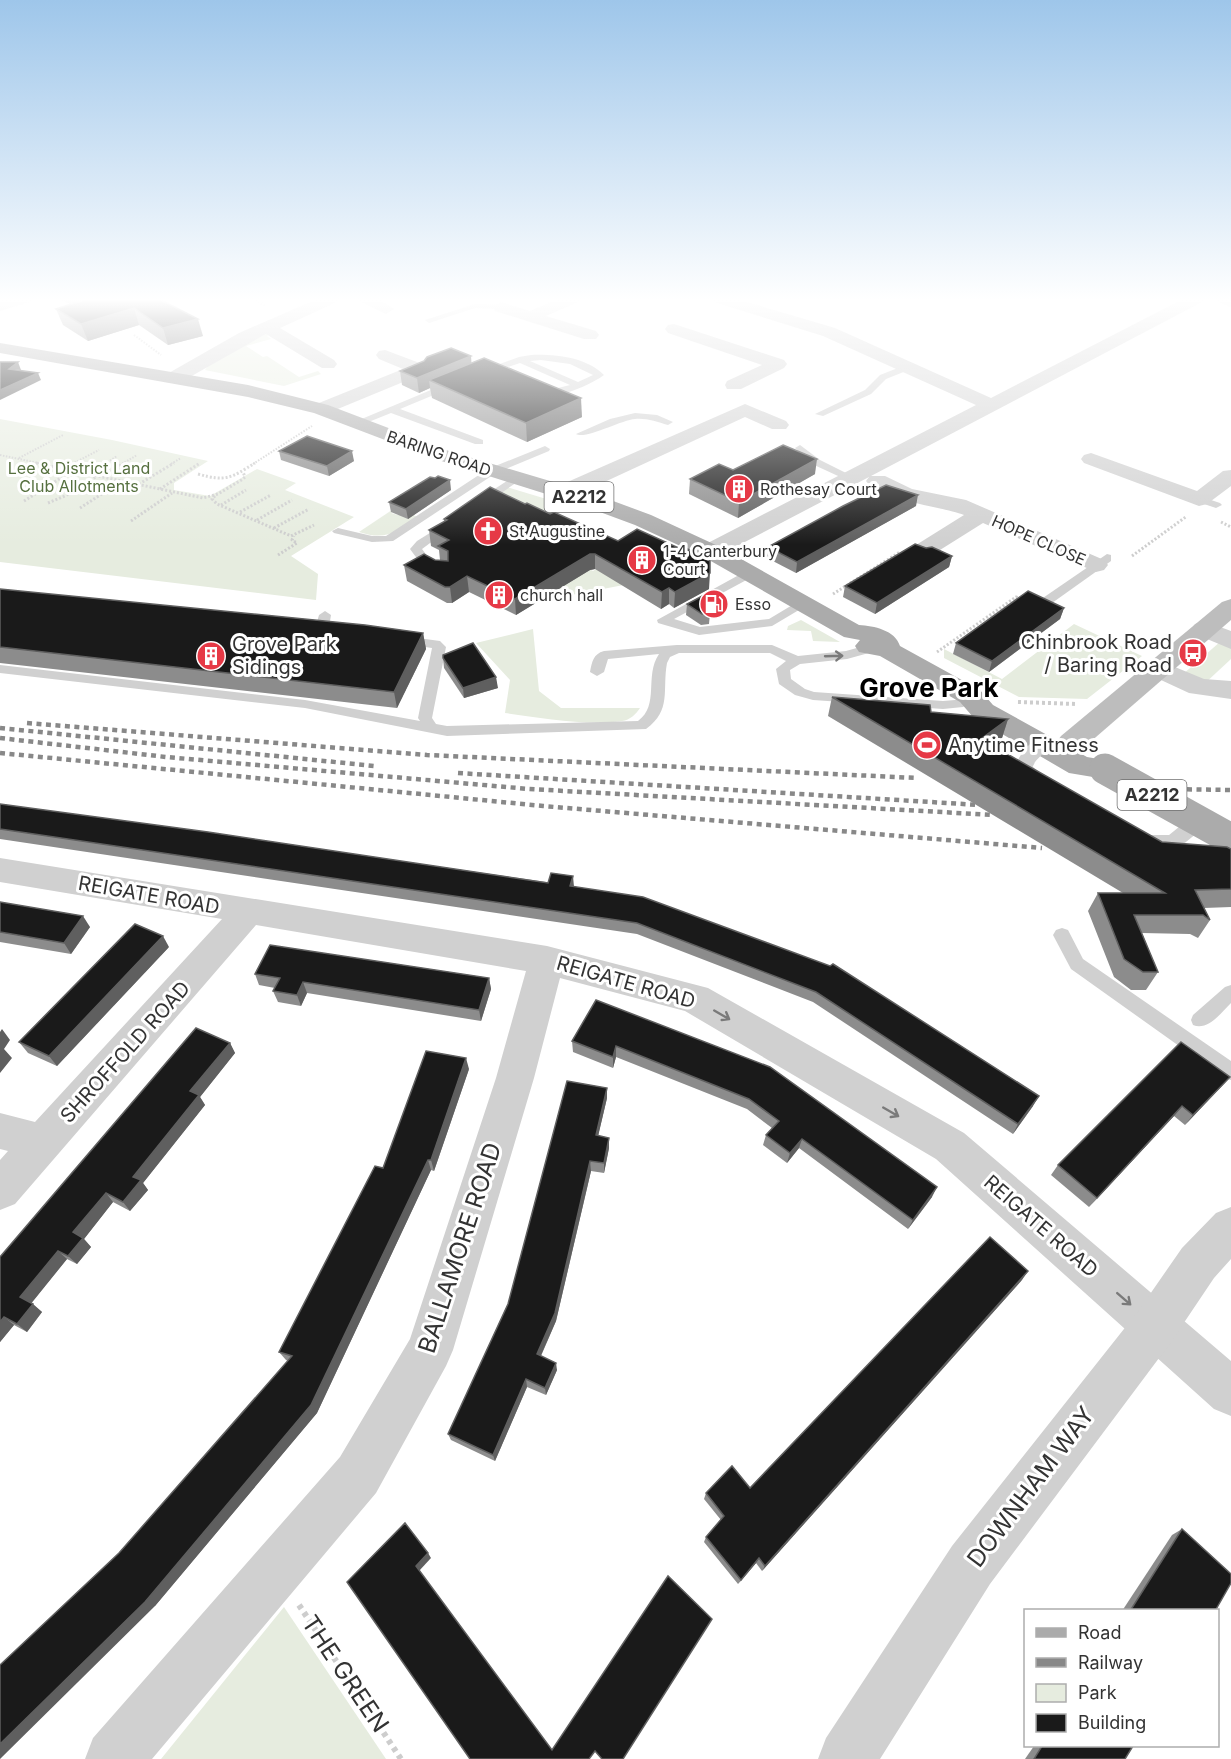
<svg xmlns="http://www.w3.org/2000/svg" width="1231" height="1759" font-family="Inter,sans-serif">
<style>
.green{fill:#e6ecdf}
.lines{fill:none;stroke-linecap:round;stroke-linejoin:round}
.path-far3{stroke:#cdcdcd;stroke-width:2;stroke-dasharray:1.5 1.5;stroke-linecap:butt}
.path-far2{stroke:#cdcdcd;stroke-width:3;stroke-dasharray:2 2;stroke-linecap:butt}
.path-far1{stroke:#cdcdcd;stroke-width:4;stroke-dasharray:3 3;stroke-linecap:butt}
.path{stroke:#cdcdcd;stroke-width:6;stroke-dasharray:4.5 4.5;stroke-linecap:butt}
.service{fill:#d0d0d0;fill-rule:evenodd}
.minor{fill:#d0d0d0;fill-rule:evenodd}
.tertiary{fill:#d0d0d0;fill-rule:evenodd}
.secondary{fill:#bdbdbd;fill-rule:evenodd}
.primary{fill:#ababab;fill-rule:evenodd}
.rail{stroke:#888;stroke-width:4.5;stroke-dasharray:5 4.5;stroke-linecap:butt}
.service-bridge{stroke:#d0d0d0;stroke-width:16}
.primary-bridge{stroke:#ababab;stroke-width:31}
.wall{fill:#8c8c8c}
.shaded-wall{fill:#5f5f5f}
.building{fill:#1a1a1a;stroke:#5f5f5f;stroke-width:1.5}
.oneway{stroke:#7a7a7a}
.labels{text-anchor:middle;stroke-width:6;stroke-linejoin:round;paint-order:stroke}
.far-street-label{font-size:16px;fill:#333;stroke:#fff}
.far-park-label{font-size:16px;fill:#56703f;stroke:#fff}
.far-poi-label{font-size:16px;fill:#333;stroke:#fff;text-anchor:start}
.shield{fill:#fff;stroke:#707070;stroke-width:1.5}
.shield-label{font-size:18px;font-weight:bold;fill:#333}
.poi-label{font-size:20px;fill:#333;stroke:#fff;text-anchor:start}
.street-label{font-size:20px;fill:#333;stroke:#fff}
.near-street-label{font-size:24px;fill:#333;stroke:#fff}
.district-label{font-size:26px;font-weight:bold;fill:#000;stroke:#fff}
</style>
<rect width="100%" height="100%" fill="#fff"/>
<!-- green -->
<g class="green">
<path d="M266,334H270L267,336L271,339L246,346L263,357L267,356L299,377L318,371L321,374L284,386L205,370L208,366Z"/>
<path d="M0,419L112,440L208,461L174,483V490L210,496L257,469L296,483L285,490L354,517L291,556L318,574L316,600L0,562Z"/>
<path d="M505,488H510L563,504L543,521L496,498Z"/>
<path d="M404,502L391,513L398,515L404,511L418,517C396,532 386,541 359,532Z"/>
<path d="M612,559L650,580L566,596L556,591L581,565L593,571Z"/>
<path d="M801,620L840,642L813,641L811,631L787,630L788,626Z"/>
<path d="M1074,624L1142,656L1087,699L1019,697L944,658V649L1002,679Z"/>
<path d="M533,629L539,691L561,708H640C636,714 630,720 622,721C588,726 540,718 505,713L510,680L476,643Z"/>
<path d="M1220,642L1231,647V659L1203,685L1182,675Z"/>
<path d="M284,1607L386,1759H161Z"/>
</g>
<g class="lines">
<!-- path-far3 -->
<g class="path-far3">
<path d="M253,299L266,306"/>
<path d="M134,335L161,355"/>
<path d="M0,455L43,464"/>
<path d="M19,458L63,435"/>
<path d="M72,464L99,450"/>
<path d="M105,464L117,456"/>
<path d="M122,464L137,455"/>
<path d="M171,464L181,458"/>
<path d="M253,464L312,426"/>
</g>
<!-- path-far2 -->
<g class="path-far2">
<path d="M36,463L203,498L218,494L243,479L245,477L243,472"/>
<path d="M65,468L75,463"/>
<path d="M91,473L107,463"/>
<path d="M198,474C226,482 231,478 255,463"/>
<path d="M102,476L124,463"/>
<path d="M139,484L174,463"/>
<path d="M160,489L200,463"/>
<path d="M215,496L212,499L217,504L291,536L314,525"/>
<path d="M24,501L72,471"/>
<path d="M48,503L65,496L97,476"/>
<path d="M221,505L246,490"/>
<path d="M80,508L122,481"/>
<path d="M240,512L271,495"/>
<path d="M257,520L292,500"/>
<path d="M131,521L172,493"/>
<path d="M1221,522L1231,527"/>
<path d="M274,528L309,509"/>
<path d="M278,555L297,543L292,540L294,536"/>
<path d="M1132,556L1187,516"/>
<path d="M833,594L900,552"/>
<path d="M937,652L1016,597L1023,600"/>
</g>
<!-- path-far1 -->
<path class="path-far1" d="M1018,702L1077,704"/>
<!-- path -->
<path class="path" d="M299,1605L401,1759"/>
<!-- service -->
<g class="service">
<path d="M475,304L501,305L505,307L501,309L475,308L429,323L425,320Z"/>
<path d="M531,355C555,354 586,357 604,375C591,385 552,402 538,393L570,385L520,363L480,376L475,373L519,357ZM541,360L570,364L593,375L578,382L530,361Z"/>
<path d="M908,364L911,365V369L886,379L871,394L823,416L815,414L865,390L880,375Z"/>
<path d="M450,382L453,383V387L400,409L483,440V444H475L391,413L361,425L352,423Z"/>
<path d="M635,413L657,415L673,422L668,425C657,422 647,418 635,419C621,420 585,440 576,434L610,419Z"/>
<path d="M800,445L820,460L858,479L853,482L849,481L812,464L795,448Z"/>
<path d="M545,446L550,449L549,451L496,473L393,541L372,542L334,533L332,531L338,528L372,536H386L488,469Z"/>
<path d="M516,475L520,476V480L484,505H476V501Z"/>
<path d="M1199,496L1220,503L1222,505L1216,508L1195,501V497Z"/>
<path d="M449,521L455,524L453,526L422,549L428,557L443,568L437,572C424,568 418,560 410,549L417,541Z"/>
<path d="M1107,554L1111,555V561L1045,608H1037L1035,605L1037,602Z"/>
<path d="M748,570L752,571V577L674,619L700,627L769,619L799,601H807L809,604L772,626L699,635L658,623L657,620Z"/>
<path d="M325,611L331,615L330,621L336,627L344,629L345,632L344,635C332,638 323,631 317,622L319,615Z"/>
<path d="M403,636L440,641L446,647L432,718L436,724L447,726L638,721C660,705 644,676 659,654L608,659L604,672L597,676L590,672C592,662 593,654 604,651L677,645H772L798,656L846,651L871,644L878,648L876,651L847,659L800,664L790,670L791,679L805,689L814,692L943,701L955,700L970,692L977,696L963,707L943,709L813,700L795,695L779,684L776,669L786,661L770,653H679L670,657L667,663C662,690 672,710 646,729L447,736L305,708L0,673V665L305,700L420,721L418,718L432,648L398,643L396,640L398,637Z"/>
<path d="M1062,928L1068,930L1083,959L1231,1061V1080L1224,1078L1071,969L1053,935L1056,930Z"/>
<path d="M1231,985V1003C1221,1013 1208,1031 1193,1025L1191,1020L1193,1015L1225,987Z"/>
</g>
<!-- minor -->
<g class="minor">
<path d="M317,299H339L337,302L280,328L334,360L337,364L334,368H322L266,334L181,382H167L165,378L167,374L239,333Z"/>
<path d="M359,299H379L394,309L386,314L361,302Z"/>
<path d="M558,299H580L578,302L546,316L596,331L599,335L596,339H584L495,311L493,307L501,302L530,311Z"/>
<path d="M712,299H737L835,328L991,398L1183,299H1204L1202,302L871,476H885L912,489L966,500L1104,560L1108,565L1104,570L1096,572L983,523L932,555L924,557L916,555L912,550L916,545L964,515C941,506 880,501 866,481L869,477L718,556L710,558L702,556L698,551L702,546L976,405L823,336L714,302Z"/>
<path d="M1216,299H1231V307L1218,302Z"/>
<path d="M674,324L784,360L787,364L784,368L741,389H727L725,385L727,381L762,365L668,333L665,329L668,325Z"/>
<path d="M385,350L425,365L428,369L425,373L328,413H314L311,409L314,405L403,369L379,359L376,355L379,351Z"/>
<path d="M745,404L786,421L789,425L786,429H772L745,417L572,497L564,499L556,497L553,492L556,487Z"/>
<path d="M1091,453L1197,491L1223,471L1231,470V486L1207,504L1199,506L1084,463L1081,459L1084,455Z"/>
<path d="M1204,621L1231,631V649L1195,634L1191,629L1195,624Z"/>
<path d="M1158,660L1204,679L1231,681V699L1189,693L1148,674L1145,668L1148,662Z"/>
<path d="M0,858L547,946L708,988L964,1133L1231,1361V1416L1214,1409L936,1159L685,1011L560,978L534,1078L453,1350L446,1366L376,1493L152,1759H85L93,1738L340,1457L410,1339L496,1078L526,971L256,925L15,1204L0,1210V1160L8,1151L0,1149V1113L35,1122L222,919L0,882Z"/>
</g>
<!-- tertiary -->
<g class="tertiary">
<path d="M6,299H32L30,302L0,311V301Z"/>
<path d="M1231,1207V1259L1214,1278L1171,1342L990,1584L880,1759H818L826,1738L952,1546L1139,1310L1182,1248L1216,1213Z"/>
</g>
<!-- secondary -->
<path class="secondary" d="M1231,599V620L1081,750L1071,753L1061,750L1056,743L1061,736L1222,602Z"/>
<!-- primary -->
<path class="primary" d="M0,343L248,385L328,405L449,451L597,495L651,515L718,546L859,625C874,626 895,630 900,646L980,690L993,705L1087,757L1116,762L1120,769L1116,776L1105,779L1069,773L973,717L960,702L880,656L859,652L855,646L860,640L844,637L702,556L635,525L581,505L435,459L314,413L248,397L0,353Z"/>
<!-- rail -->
<g class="rail">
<path d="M27,723L427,755L917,778"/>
<path d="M0,728L374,766"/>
<path d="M0,738L166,757L529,789L994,815"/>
<path d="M0,753L543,806L1042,848"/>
<path d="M458,773L979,805"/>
<path d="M1168,789L1231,790"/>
</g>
<!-- service-bridge -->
<g class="service-bridge">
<path d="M1035,779L1024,770C1025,758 1033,752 1042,744"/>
<path d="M1152,843H1172L1199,821"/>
</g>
<!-- primary-bridge -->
<path class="primary-bridge" d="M1105,769L1231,839"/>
</g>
<!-- wall -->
<g class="wall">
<path d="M60,299H159L203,336L168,345L139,325L88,341L63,325L56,309L70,304Z"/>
<path d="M472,363L582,417L527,442L432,398L430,388L419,393L402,385L400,371Z"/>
<path d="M279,451L354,461L329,476L281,460Z"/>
<path d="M733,470L815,474L738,518L689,494L690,479Z"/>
<path d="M451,490L408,519L391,512L389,502Z"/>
<path d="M525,504L709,589L674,608L669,604L661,609L595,569L590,570L516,615L469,592L452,603H447L407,581L404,565L435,560H440L439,550L431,546L429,530L444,522V519Z"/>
<path d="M916,506L796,573L767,558L768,547Z"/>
<path d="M926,548L952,556L949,567L875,614L843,597L845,586Z"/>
<path d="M0,589L423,633L426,649L397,708L0,663Z"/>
<path d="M687,604L710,613L709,624L701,625L686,615Z"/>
<path d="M1064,608L1060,619L989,672L953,654L956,643Z"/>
<path d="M443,658L498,688L464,698L444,668Z"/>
<path d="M832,697L931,712L1008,719L1002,738L991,745L1162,842L1231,849V907L1204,908L1210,920L1198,938L1190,934L1142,933L1158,972L1146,990H1131L1114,977L1088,911L1098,893H1123L828,716Z"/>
<path d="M0,804L574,886L830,966L1033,1106L1013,1134L813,1002L637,934L0,839Z"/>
<path d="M0,902L90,927L71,954L0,942Z"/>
<path d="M169,947L57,1066L28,1053L19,1042Z"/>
<path d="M255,974L489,978L491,989L481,1021L307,993L301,1006L278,1002L273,991L275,988L259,985Z"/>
<path d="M596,1000L932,1197L908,1229L799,1148L787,1163L763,1145L766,1135L772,1128L747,1109L616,1057L613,1068L573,1052L572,1041Z"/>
<path d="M230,1043L235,1053L200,1097L205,1105L143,1183L148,1190L130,1211L113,1202L84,1239L91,1247L77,1264L67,1259L31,1303L42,1312L27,1332L14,1325L0,1342V1257Z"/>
<path d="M469,1069L434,1171L431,1170L317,1413L155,1606L119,1553L288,1361L286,1360L279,1352L383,1168Z"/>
<path d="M1230,1077L1185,1125L1174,1116L1089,1207L1051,1175L1058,1165Z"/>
<path d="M607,1088V1098L598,1136L609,1138V1148L604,1173L591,1171L556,1321L541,1356L557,1370L546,1395L527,1387L495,1461L451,1440L448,1434Z"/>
<path d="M1022,1280L762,1571L756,1563L738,1584L704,1542L706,1537L721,1520L704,1499L706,1493L750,1488Z"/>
<path d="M1182,1529L1215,1611H1122L1172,1535Z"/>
<path d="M1034,1746H1133L1125,1759H1025Z"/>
</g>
<!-- shaded-wall -->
<g class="shaded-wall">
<path d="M134,308L139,325L88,341L81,324Z"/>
<path d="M198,319L203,336L168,345L163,328Z"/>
<path d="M471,356L472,370L429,380L430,388L419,393L417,378Z"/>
<path d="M18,362L21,370L9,369Z"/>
<path d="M38,373L41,380L0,400V390Z"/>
<path d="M581,398L582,417L527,442L526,423Z"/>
<path d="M352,451L354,461L329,476L327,466Z"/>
<path d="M817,459L815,474L738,518L739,502Z"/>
<path d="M450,480L451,490L408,519L406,509Z"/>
<path d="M918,495L916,506L796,573L797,562Z"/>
<path d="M590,554H595V569L590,570L516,615L515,599Z"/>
<path d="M952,556L949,567L875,614L877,603Z"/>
<path d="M710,573L709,589L674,608L675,592Z"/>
<path d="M467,576L469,592L452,603L450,587Z"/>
<path d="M669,588V604L661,609L662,592Z"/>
<path d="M1064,608L1060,619L989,672L992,661Z"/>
<path d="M423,633L426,649L397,708L394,692Z"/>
<path d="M496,677L498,688L464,698L463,688Z"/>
<path d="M1008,719L1002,738L974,758L981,739Z"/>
<path d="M573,876L574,887L570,886Z"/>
<path d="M83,916L90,927L71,954L64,943Z"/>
<path d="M163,936L169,947L57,1066L49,1056Z"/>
<path d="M489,978L491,989L481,1021L479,1010Z"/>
<path d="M303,982L307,993L301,1006L297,995Z"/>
<path d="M2,1029L10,1040L4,1049L12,1058L0,1073V1032Z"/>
<path d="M230,1043L235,1053L200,1097L205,1105L143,1183L148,1190L130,1211L123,1202L133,1177L190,1091Z"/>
<path d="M616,1046V1057L613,1068V1057Z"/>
<path d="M466,1058L469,1069L434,1171L431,1160Z"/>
<path d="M1230,1077L1221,1087L1185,1125L1193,1115Z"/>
<path d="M607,1088V1098L596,1145V1135Z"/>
<path d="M1039,1096L1033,1106L1013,1134L1018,1124Z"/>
<path d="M1182,1106L1174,1116L1089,1207L1097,1198Z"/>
<path d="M609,1138V1148L604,1173V1163Z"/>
<path d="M802,1139L799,1148L787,1163L790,1153Z"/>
<path d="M428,1160L431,1170L317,1413L155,1606L0,1759V1744L145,1602Z"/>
<path d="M590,1161L591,1171L556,1321L538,1362L537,1354Z"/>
<path d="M937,1187L932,1197L908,1229L913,1220Z"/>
<path d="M106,1193L113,1202L84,1239L91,1247L77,1264L68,1256L73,1232Z"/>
<path d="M58,1251L67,1259L30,1305L20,1297Z"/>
<path d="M1028,1271L1022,1280L762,1571L765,1566Z"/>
<path d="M33,1304L42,1312L27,1332L17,1324Z"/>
<path d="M4,1317L14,1325L0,1342V1322Z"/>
<path d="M556,1363L557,1370L546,1395L545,1388Z"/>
<path d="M526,1379L527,1387L495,1461L493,1455Z"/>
<path d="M428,1553L431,1558L419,1571L416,1566Z"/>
<path d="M759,1558L756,1563L738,1584L741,1580Z"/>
</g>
<!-- building -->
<g class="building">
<path d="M83,299H159L198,319L163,328L134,308L81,324L56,309L84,300Z"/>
<path d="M451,348L471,356L417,378L400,371L424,361L427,357Z"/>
<path d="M484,358L581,398L526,423L429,380Z"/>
<path d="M0,362H18L9,369L38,373L0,390Z"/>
<path d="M307,436L352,451L327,466L279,451Z"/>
<path d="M783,445L817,459L739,502L690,479L719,464L733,470Z"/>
<path d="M438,476L450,480L406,509L389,502L430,477L435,478Z"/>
<path d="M886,485L918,495L797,562L768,547L843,506Z"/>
<path d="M490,487L525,504L527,503L550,514L554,512L618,541L637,529L683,550L686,548L710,561V573L675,592L669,588L662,592L595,554H590L515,599L467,576L450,587H445L404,565L424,554L435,560L448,561V551L438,546L449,540L429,530L447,520L444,519Z"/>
<path d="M915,544L926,548L932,547L952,556L877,603L845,586Z"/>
<path d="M0,589L365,625L423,633L394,692L0,647Z"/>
<path d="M1028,591L1064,608L992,661L956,643Z"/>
<path d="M710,592V613L702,614L687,604Z"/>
<path d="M473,643L496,677L463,688L443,658V655Z"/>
<path d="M832,697L930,705L931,712L1008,719L981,739L1162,842L1227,847L1231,849V889L1195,890L1210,920L1203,915H1134L1158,972H1143L1124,959L1098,893H1165Z"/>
<path d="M0,804L208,832L548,883L551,873L573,876L570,886L643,897L830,966L833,964L1039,1096L1018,1124L816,992L637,923L0,829Z"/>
<path d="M0,902L83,916L64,943L0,932Z"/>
<path d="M135,924L163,936L49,1056L19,1042Z"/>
<path d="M270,945L489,978L479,1010L303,982L297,995L273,991L280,978L255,974Z"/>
<path d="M596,1000L770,1067L937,1187L913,1220L802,1139L790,1153L766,1135L779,1121L749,1099L616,1046L613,1057L572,1041Z"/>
<path d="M196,1028L230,1043L190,1091L199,1095L133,1177L141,1180L123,1202L106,1193L73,1232L83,1238L68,1256L58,1251L20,1297L33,1304L17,1324L4,1317L0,1322V1257Z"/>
<path d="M1181,1042L1230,1077L1193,1115L1182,1106L1097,1198L1058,1165Z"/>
<path d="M426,1051L466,1058L431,1160H428L311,1405L145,1602L0,1744V1665L119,1553L292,1356L279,1352L375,1166L383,1168Z"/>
<path d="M567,1081L607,1088L596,1135L609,1138L604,1163L590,1161L555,1313L537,1354L556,1363L545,1388L526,1379L493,1455L448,1434L508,1304Z"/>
<path d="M990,1237L1028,1271L765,1566L759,1558L741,1580L706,1537L724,1516L706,1493L732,1466L750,1488Z"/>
<path d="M405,1523L428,1553L416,1566L552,1750L668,1576L712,1619L623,1759H602L595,1751L589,1759H470L347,1582Z"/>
<path d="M1182,1529L1231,1574V1583L1215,1611H1130Z"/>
<path d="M1042,1746H1133L1125,1759H1034Z"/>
</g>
<!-- one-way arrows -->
<defs><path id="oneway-shaft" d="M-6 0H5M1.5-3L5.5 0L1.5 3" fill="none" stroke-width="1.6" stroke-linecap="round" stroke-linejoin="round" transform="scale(1.5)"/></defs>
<g class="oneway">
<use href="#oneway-shaft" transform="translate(834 656) rotate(-2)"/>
<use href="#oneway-shaft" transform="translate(722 1015) rotate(30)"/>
<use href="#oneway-shaft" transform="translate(891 1112) rotate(30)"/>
<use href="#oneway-shaft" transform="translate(1124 1299) rotate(41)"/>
</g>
<!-- sky -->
<linearGradient id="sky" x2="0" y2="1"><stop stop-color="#9ec6ea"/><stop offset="0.55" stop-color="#fff"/><stop offset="1" stop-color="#fff" stop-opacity="0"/></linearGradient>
<rect width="1231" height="545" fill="url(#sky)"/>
<!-- icons -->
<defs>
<g id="building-disc" transform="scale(1.5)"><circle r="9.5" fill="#e63946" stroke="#fff"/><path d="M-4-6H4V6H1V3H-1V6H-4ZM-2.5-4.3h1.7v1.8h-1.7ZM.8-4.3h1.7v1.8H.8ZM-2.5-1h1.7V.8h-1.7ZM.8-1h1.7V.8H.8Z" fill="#fff"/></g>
<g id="church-disc" transform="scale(1.5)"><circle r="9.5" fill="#e63946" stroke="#fff"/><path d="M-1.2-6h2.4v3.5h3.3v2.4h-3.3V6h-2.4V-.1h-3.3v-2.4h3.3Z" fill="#fff"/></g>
<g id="fuel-disc" transform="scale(1.5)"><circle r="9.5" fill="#e63946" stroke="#fff"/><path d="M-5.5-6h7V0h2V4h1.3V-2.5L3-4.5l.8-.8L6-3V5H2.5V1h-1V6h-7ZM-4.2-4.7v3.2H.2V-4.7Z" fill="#fff"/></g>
<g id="bus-disc" transform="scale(1.5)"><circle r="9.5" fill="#e63946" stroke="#fff"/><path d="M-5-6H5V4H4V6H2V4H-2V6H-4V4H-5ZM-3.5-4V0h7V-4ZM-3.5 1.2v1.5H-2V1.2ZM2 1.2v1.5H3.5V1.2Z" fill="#fff"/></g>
<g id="stadium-disc" transform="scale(1.5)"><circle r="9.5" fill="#e63946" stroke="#fff"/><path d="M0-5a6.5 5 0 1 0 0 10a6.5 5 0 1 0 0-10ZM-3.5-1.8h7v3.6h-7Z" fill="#fff"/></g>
</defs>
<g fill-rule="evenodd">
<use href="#building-disc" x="739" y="489"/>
<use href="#church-disc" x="488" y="531"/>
<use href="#building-disc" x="642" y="560"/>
<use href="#building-disc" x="499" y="595"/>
<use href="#fuel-disc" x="714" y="604"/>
<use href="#bus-disc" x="1193" y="653"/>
<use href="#building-disc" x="211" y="656"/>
<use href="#stadium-disc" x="927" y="745"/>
</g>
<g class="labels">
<!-- far-street labels -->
<g class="far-street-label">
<text transform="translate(439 453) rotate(19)" y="6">BARING ROAD</text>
<text transform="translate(1039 540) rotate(24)" y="6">HOPE CLOSE</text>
</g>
<!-- far-park labels -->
<g class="far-park-label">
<text x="79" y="474">Lee &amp; District Land<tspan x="79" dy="18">Club Allotments</tspan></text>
</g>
<!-- far-poi labels -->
<g class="far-poi-label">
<text x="760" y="495">Rothesay Court</text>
<text x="509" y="537">St Augustine</text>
<text x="663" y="557">1-4 Canterbury<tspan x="663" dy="18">Court</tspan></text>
<text x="520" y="601">church hall</text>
<text x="735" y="610">Esso</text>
</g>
<!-- shield labels -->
<g class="shield">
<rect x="544.5" y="482" width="69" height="30" rx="4.5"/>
<rect x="1117.5" y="780" width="69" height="30" rx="4.5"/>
</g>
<g class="shield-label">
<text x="579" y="503">A2212</text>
<text x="1152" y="801">A2212</text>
</g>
<!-- poi labels -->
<g class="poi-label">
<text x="1172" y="649" text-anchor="end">Chinbrook Road<tspan x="1172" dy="23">/ Baring Road</tspan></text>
<text x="232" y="651">Grove Park<tspan x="232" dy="23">Sidings</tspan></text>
<text x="948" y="752">Anytime Fitness</text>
</g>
<!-- street labels -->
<g class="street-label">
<text transform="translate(149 895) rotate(10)" y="7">REIGATE ROAD</text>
<text transform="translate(626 982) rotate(16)" y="7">REIGATE ROAD</text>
<text transform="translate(125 1052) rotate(-48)" y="7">SHROFFOLD ROAD</text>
<text transform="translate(1041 1226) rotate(41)" y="7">REIGATE ROAD</text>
</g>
<!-- near-street labels -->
<g class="near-street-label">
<text transform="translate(460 1248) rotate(-72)" y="8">BALLAMORE ROAD</text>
<text transform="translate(1031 1487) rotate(-53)" y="8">DOWNHAM WAY</text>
<text transform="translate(345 1674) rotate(56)" y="8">THE GREEN</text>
</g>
<!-- district labels -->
<g class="district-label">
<text x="929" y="697">Grove Park</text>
</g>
</g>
<!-- legend -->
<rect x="1024" y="1609" width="195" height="138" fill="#ffffff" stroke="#adadad" stroke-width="1.5"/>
<rect x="1036" y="1628" width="30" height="9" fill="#ababab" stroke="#adadad" stroke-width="1.5"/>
<text x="1078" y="1639" font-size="18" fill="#333333">Road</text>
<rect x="1036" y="1658" width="30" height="9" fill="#888888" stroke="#adadad" stroke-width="1.5"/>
<text x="1078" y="1669" font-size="18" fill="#333333">Railway</text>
<rect x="1036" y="1684" width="30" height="18" fill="#e6ecdf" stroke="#adadad" stroke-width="1.5"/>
<text x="1078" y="1699" font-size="18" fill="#333333">Park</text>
<rect x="1036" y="1714" width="30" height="18" fill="#1a1a1a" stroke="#adadad" stroke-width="1.5"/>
<text x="1078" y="1729" font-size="18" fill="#333333">Building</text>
</svg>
